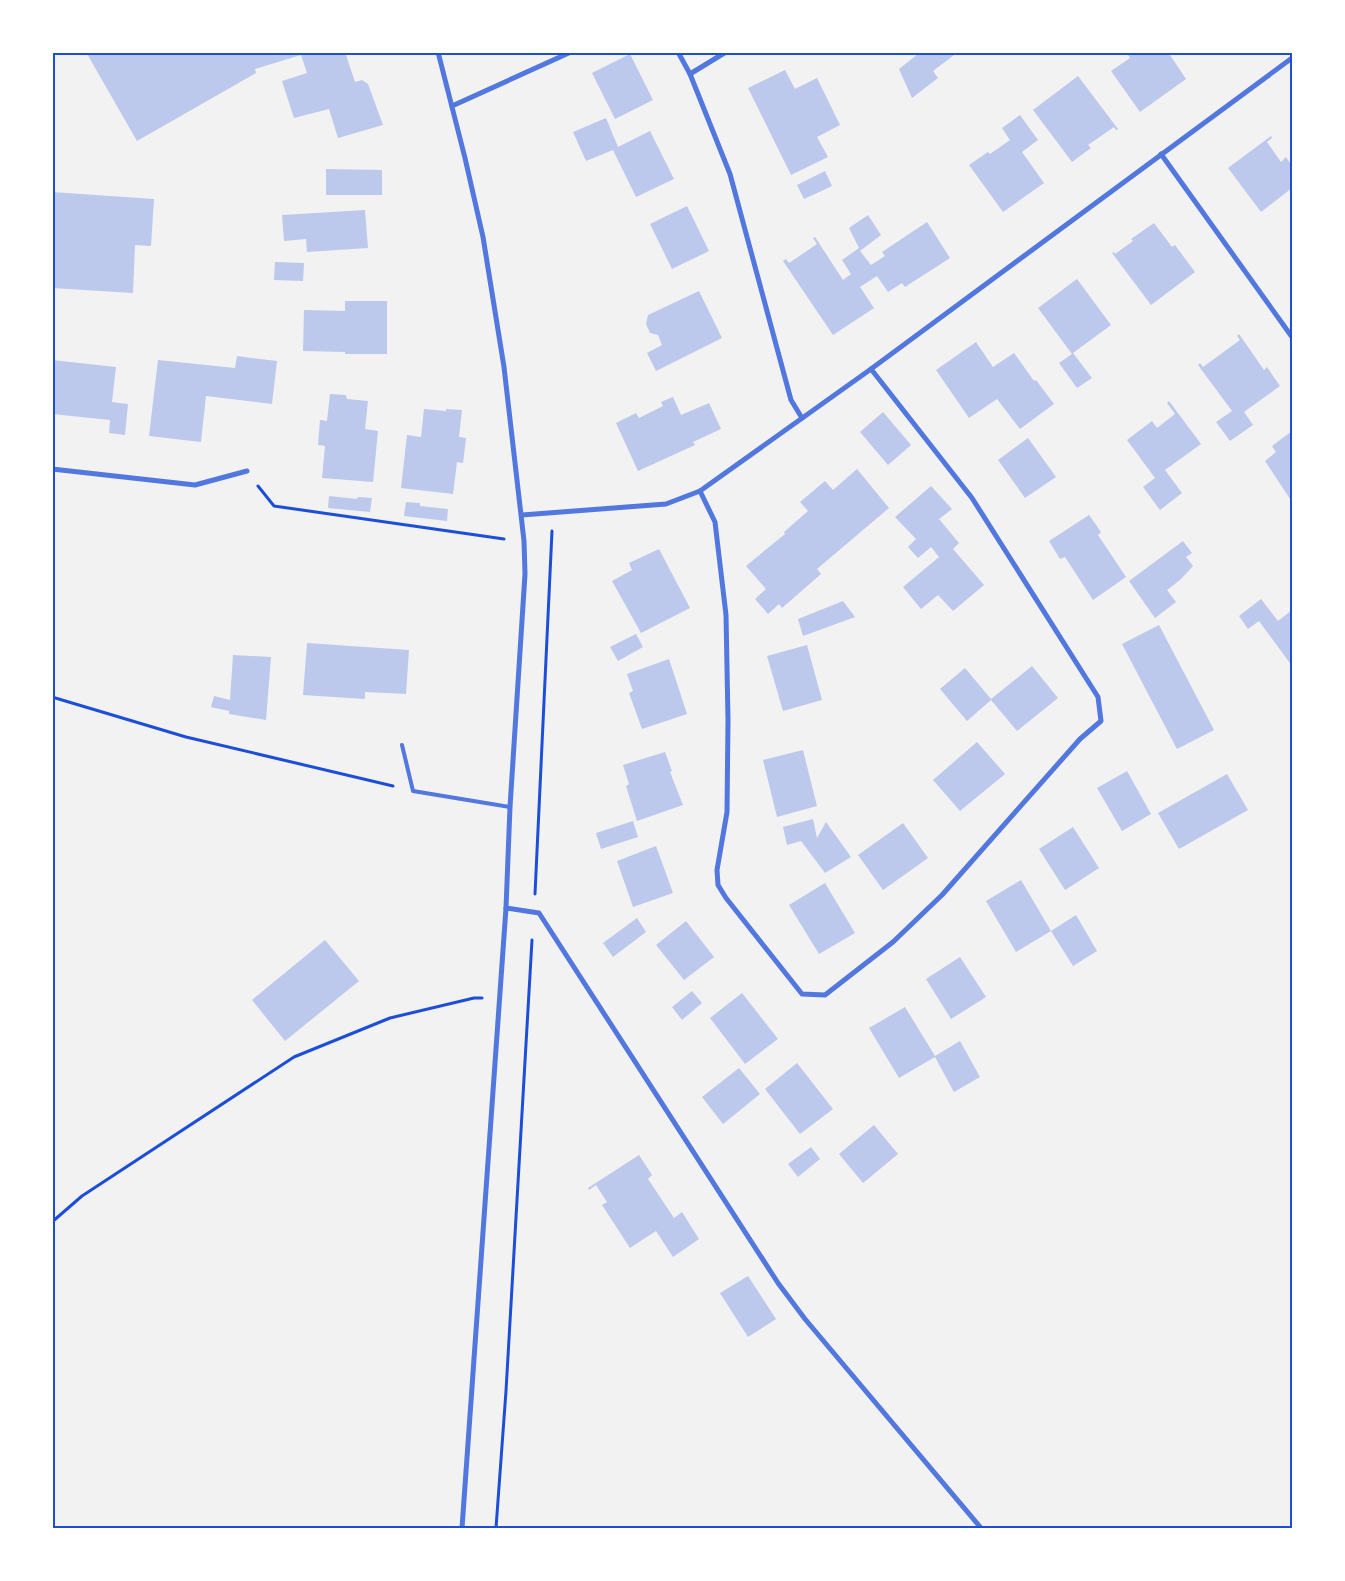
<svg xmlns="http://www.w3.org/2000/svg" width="1345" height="1581" font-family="Helvetica,sans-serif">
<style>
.building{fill:#bdc9ec}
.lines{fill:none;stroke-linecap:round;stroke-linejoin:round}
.path{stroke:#1d4ed8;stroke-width:3}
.service{stroke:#5277de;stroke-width:4}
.minor{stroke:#5277de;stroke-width:5}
.neatline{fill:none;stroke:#1d4ed8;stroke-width:2}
</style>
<rect width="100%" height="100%" fill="#f2f2f2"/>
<!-- building -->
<g class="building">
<path d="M86,52H345L355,82L362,80L368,84L383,125L338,138L329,109L294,118L282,81L307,73L301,55L255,69L256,73L137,141Z"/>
<path d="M917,52H958L933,71L938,78L912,98L899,69L918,54Z"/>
<path d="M1126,52H1168L1186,79L1140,112L1111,71L1130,58Z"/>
<path d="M630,54L653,100L615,119L592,73Z"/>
<path d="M785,70L795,89L817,78L840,125L817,137L828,157L791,175L748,88Z"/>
<path d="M1078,76L1118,129L1116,130L1114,127L1088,145L1091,148L1072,162L1033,110Z"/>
<path d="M1020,115L1038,140L1022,152L1044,183L1003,212L969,165L988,152L990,154L1010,140L1002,128Z"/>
<path d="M606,118L618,147L650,131L674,179L636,197L613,150L586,161L573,132Z"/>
<path d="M1271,136L1272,138L1267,142L1281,162L1286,157L1292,166V188L1261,212L1228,168Z"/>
<path d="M326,169L382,170V195H326Z"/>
<path d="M825,171L832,186L804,199L797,185Z"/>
<path d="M52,192L154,199L151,246L135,245L133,293L52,288Z"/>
<path d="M687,206L709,251L672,269L650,224Z"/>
<path d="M365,210L368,248L307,252L306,239L284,241L282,215Z"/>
<path d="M868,215L881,235L860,251L871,265L885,256L882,252L927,222L950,258L905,287L902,283L888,292L877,276L860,287L874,308L833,335L783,261L786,259L789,263L817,244L813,238L815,237L843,280L851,274L842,260L859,248L849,228Z"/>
<path d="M1154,223L1172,247L1175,245L1195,272L1151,305L1112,253L1114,252L1115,254L1133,241L1131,239Z"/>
<path d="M275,262L304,263L303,281L274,280Z"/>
<path d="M1077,279L1111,325L1073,353L1092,378L1077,388L1059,363L1072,354L1038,308Z"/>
<path d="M699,291L722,338L656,371L647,353L662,345L658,335L650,333L646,324L648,315Z"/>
<path d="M345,301H387V354H345V352L303,351L304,310L345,311Z"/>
<path d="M1239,334L1264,370L1267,367L1280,386L1244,412L1253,425L1230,441L1216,422L1232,411L1198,365L1200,363L1203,367L1240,340L1237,336Z"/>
<path d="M976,342L993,367L1014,353L1034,381L1036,380L1054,404L1020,429L997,399L969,418L936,370Z"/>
<path d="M237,356L277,361L272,404L206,396L201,442L149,436L158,360L235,368Z"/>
<path d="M52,360L116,367L112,402L128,404L125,435L109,433L110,420L52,414Z"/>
<path d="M330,394L346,395L347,399L368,401L365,429L378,431L373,482L322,478L325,446L318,445L320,420L327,421Z"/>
<path d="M673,397L681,415L709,403L721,429L693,442L695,445L638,471L616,423L636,413L639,418L663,406L661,402Z"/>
<path d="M1169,401L1201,444L1165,470L1182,493L1160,510L1143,487L1155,478L1127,440L1152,421L1157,428L1175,414L1167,403Z"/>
<path d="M424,409L446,411V409L462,410L459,437L466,438L463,463L457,462L453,494L401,488L407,435L421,437Z"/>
<path d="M883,412L911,445L888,465L860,432Z"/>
<path d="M1292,431V502L1265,461L1276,452L1272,446Z"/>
<path d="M1028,438L1056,477L1025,498L998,460Z"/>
<path d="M857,469L889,508L817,569L821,574L782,608L779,604L768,614L755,599L766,589L746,566L785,534L784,532L808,511L800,502L825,481L833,490Z"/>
<path d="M931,486L952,509L939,519L959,543L953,549L984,585L953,611L938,595L921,609L903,587L939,557L931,547L918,558L908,547L916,539L895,517Z"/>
<path d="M329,496L357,499L358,497L372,498L370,512L328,508Z"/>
<path d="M406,502L420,503V506L448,509L447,521L404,516Z"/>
<path d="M1089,515L1101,532L1098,535L1126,577L1093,600L1065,557L1060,559L1049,541Z"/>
<path d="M1183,541L1192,553L1186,557L1193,566L1180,580L1167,590L1176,602L1155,618L1129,581Z"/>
<path d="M659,549L690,608L641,633L612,581L632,570L629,563Z"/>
<path d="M1261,599L1278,621L1292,610V666L1259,621L1248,629L1239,616Z"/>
<path d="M843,601L855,617L803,636L798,619Z"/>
<path d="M1159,625L1214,730L1177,749L1122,644Z"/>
<path d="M636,634L643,647L618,661L610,647Z"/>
<path d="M307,643L409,650L406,694L365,692V699L303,695Z"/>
<path d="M807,645L822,700L783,711L767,656Z"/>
<path d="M233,655L271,657L266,720L229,714V711L211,707L214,696L230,700Z"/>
<path d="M669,659L687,714L642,729L629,693L633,691L627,674Z"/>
<path d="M1032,666L1058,698L1017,731L991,700L967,721L940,689L965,668L991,699Z"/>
<path d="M977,742L1005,774L960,811L933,780Z"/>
<path d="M803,750L817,806L777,817L763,760Z"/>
<path d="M665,752L672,771L670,772L683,805L637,821L626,786L629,784L623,765Z"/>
<path d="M1127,771L1151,814L1122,831L1097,788Z"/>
<path d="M1227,774L1248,810L1179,849L1158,813Z"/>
<path d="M813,819L817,838L826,822L851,857L825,873L801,841L787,845L783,827Z"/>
<path d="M633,821L638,837L601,849L596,833Z"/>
<path d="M903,823L928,858L883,890L858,855Z"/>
<path d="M1073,827L1099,868L1065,890L1039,849Z"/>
<path d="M656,846L673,893L633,907L617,861Z"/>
<path d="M1021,880L1051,931L1076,915L1097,951L1073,966L1051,931L1016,952L986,901Z"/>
<path d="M825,883L855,933L819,954L789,905Z"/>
<path d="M637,918L646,932L613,957L603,943Z"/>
<path d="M686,921L714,957L684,980L656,945Z"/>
<path d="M325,940L359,981L285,1041L252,1000Z"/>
<path d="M960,957L986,997L951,1019L926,979Z"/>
<path d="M692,991L702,1003L682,1020L672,1007Z"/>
<path d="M742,993L778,1039L745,1064L710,1018Z"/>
<path d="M905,1007L935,1056L960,1041L980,1077L954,1092L935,1057L899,1078L869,1028Z"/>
<path d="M797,1063L833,1109L800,1134L765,1089Z"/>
<path d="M739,1068L760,1094L723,1124L702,1097Z"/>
<path d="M874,1125L898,1154L863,1183L839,1154Z"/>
<path d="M811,1147L820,1159L798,1177L788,1164Z"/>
<path d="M639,1155L652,1175L648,1179L674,1218L682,1212L699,1239L673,1257L656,1231L630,1248L602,1205L607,1202L596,1185L589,1190L588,1188Z"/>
<path d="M748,1276L776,1319L748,1337L720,1293Z"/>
</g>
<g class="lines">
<!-- path -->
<g class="path">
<path d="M258,486L274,506L504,539"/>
<path d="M52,697L186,737L393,786"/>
<path d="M535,894L552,531"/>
<path d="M52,1222L82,1196L294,1057L390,1018L474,998H482"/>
<path d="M496,1528L506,1391L532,940"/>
</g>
<!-- service -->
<path class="service" d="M402,745L413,791L510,807"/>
<!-- minor -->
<g class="minor">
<path d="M438,52L465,158L483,237L504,367L524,541L525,574L510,807L506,908L462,1528"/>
<path d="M678,52L690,74L730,174L791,400L802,418"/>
<path d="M690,74L726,52"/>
<path d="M452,106L571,52"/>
<path d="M1161,154L1292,337"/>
<path d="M52,469L195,485L247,471"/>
<path d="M700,491L715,522L726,615L728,720L727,812L717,870L718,885L726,898L802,994L825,995L893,942L942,895L1080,739L1101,721L1098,697L972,498L871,369"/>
<path d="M522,515L666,504L700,491L871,369L1292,58"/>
<path d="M506,908L539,913L778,1283L805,1319L981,1528"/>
</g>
</g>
<!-- border -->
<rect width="1345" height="1581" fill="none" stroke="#ffffff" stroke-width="108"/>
<rect x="54" y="54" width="1237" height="1473" class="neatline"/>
</svg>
